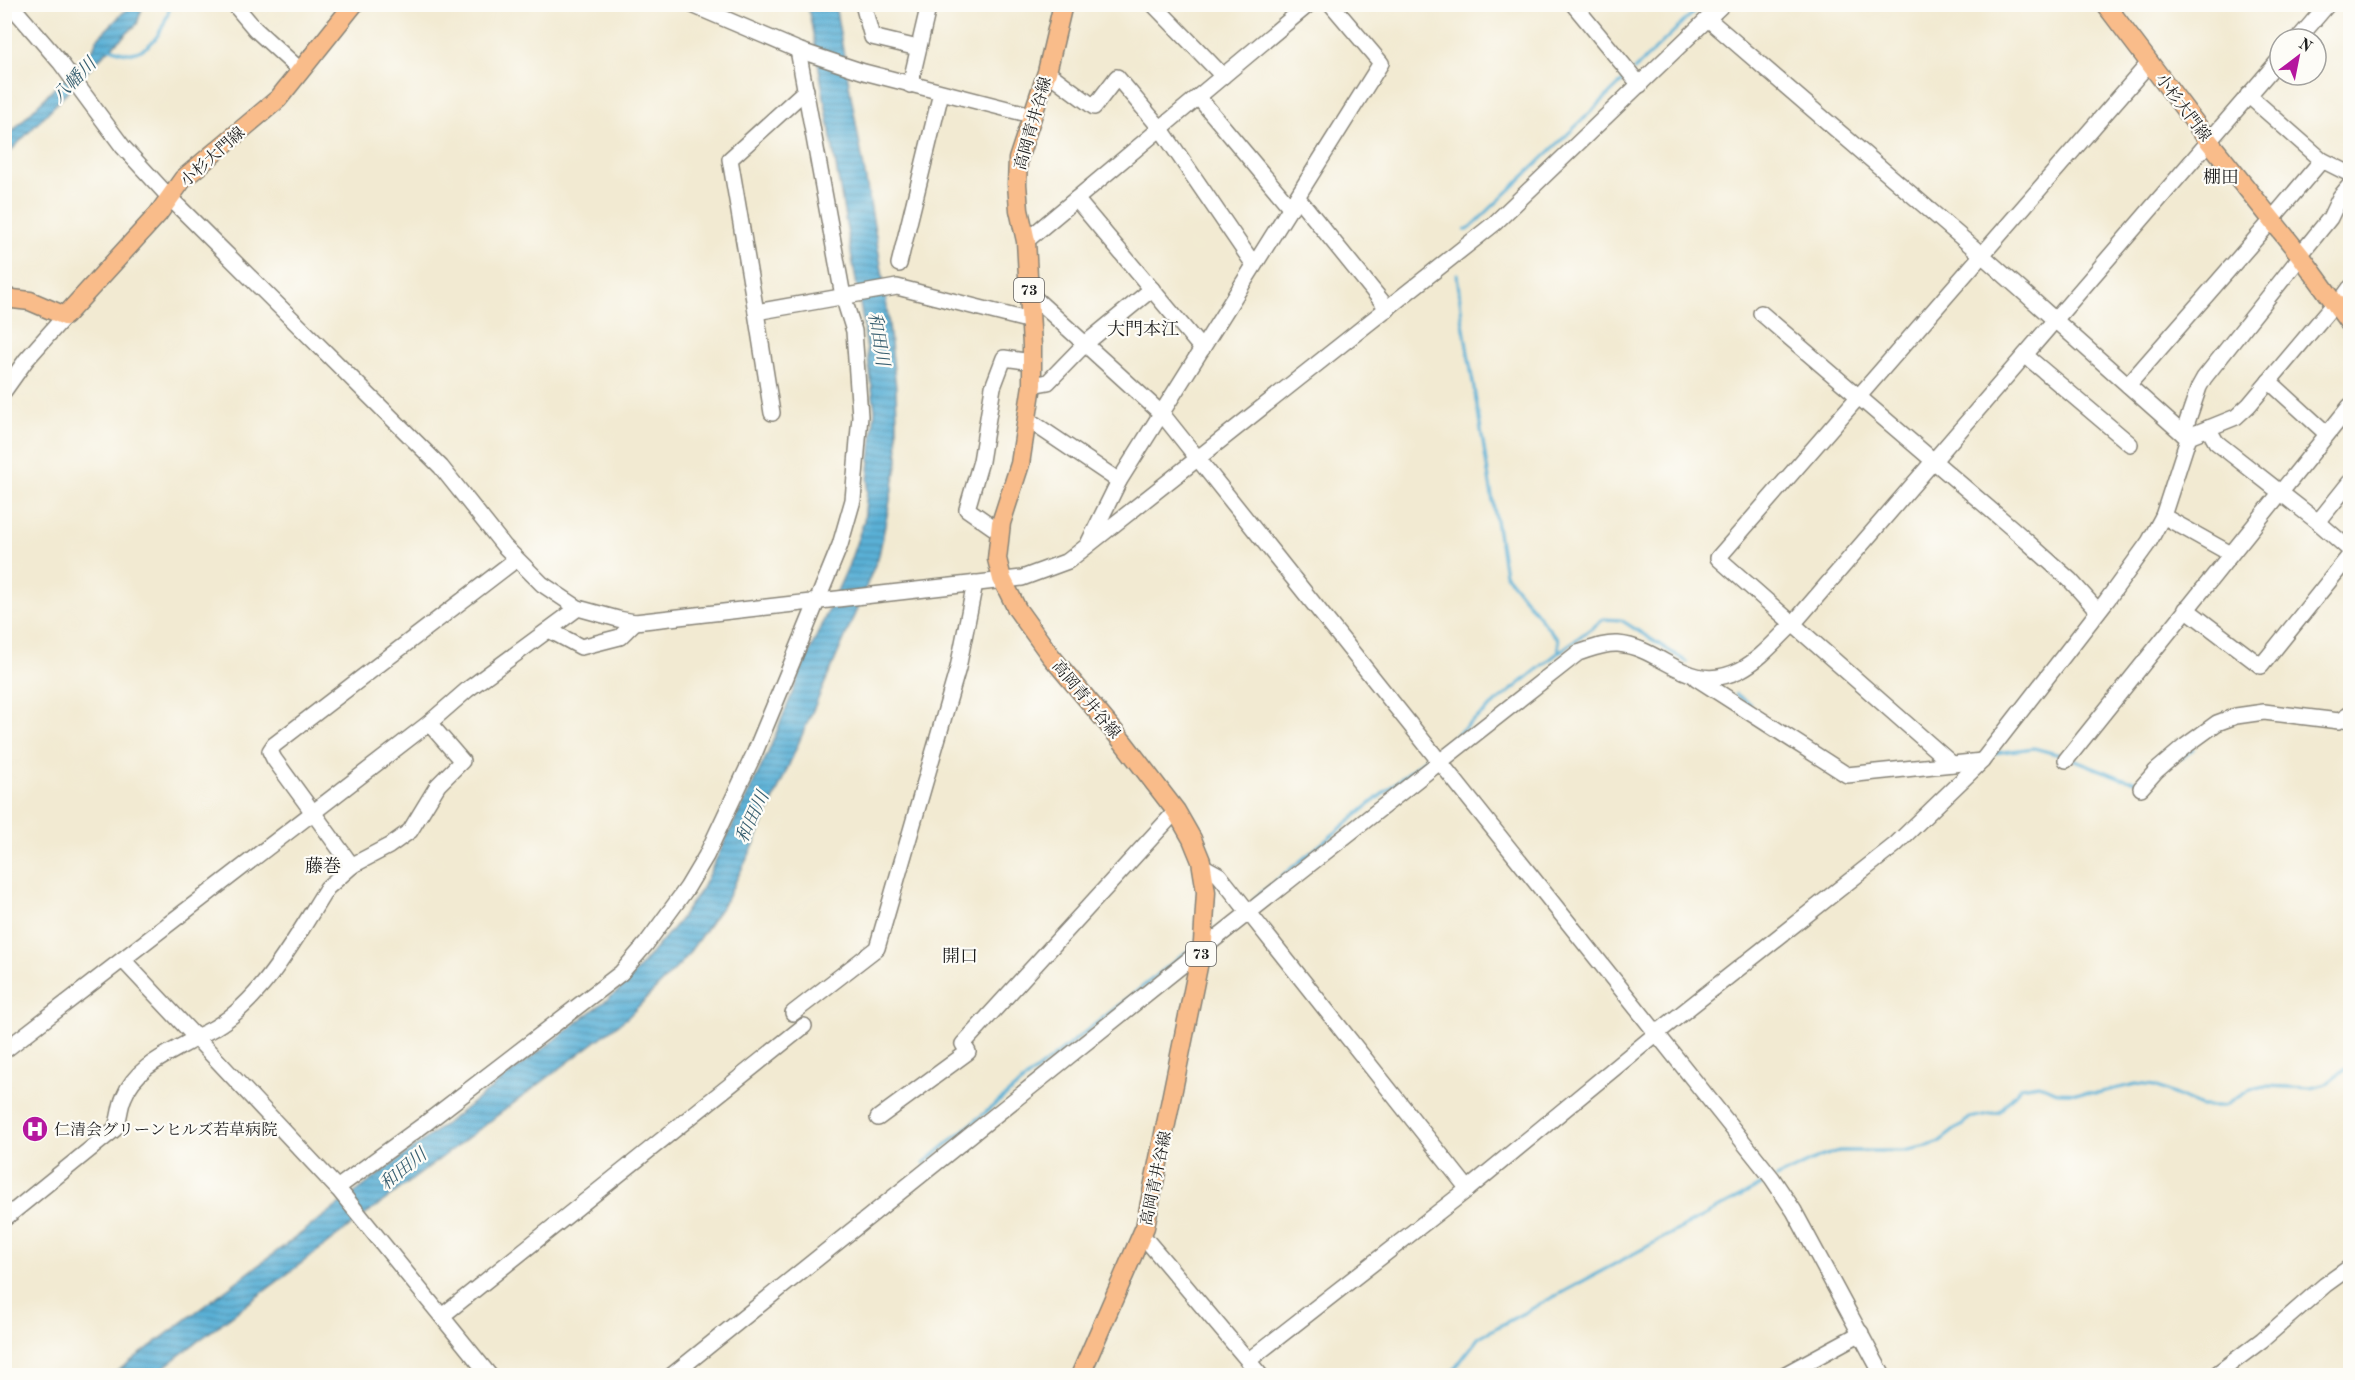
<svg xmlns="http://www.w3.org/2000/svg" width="2355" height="1380" font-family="'Old Standard TT','Noto Serif JP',serif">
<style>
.water{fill:url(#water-rules);stroke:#3b6679;stroke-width:1.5}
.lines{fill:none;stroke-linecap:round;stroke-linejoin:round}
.stream{stroke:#5ab0d6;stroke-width:3}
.minor-casing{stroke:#878377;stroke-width:18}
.major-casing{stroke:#878377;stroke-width:21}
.minor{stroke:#fff;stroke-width:15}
.major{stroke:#f9bc8a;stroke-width:18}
.labels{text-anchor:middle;stroke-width:4.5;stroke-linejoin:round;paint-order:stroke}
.shield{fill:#fdfcf7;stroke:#605f5e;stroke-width:1.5}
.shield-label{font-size:15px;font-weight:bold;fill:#1c1c1c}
.street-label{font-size:16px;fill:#1c1c1c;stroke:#fdfcf7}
.poi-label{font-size:16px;fill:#1c1c1c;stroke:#fdfcf7;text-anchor:start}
.water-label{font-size:18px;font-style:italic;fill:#385f70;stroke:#fdfcf7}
.neighbourhood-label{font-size:18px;fill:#1c1c1c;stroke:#fdfcf7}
</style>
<defs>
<pattern id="water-rules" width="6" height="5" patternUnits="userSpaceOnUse" patternTransform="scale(1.5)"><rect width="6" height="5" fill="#5ab0d6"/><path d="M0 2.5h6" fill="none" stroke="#4a8ead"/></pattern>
</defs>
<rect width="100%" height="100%" fill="#fdfcf7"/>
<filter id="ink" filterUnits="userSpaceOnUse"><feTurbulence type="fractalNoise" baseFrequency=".0167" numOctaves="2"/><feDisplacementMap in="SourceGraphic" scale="12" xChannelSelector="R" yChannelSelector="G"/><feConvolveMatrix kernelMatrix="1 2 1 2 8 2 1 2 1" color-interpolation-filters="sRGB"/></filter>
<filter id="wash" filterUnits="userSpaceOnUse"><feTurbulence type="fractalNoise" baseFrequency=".008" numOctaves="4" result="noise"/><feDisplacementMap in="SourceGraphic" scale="24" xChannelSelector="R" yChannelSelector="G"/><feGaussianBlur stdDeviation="1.35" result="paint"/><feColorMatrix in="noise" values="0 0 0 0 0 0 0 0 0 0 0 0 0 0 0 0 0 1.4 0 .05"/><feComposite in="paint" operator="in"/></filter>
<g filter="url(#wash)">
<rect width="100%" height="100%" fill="#f2ead2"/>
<!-- water -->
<g class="water">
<path d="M131,5H143L137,24L104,54L5,157V139L94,47L97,39Z"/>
<path d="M808,5H835L884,282L896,388L898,461L879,555L849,628L752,849L726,900L684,960L628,1017L153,1375L111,1376L384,1171L622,988L679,921L702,888L768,753L807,657L848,567L864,521L875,410L863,321Z"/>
</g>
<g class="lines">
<!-- stream -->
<g class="stream">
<path d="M108,47C114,49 124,54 131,53C156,49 164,26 171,4"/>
<path d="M1634,70L1702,4"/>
<path d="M1465,230H1468L1627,77"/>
<path d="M1559,652L1604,619L1621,620L1687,662"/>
<path d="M1736,694L1750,704"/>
<path d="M2341,727L2350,730"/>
<path d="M1438,749L1559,652L1558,640L1505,574L1462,317L1457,274"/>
<path d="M1994,753L2034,748L2064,756"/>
<path d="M2182,758L2193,749"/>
<path d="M2073,759L2121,778L2140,782"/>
<path d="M1254,899L1430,755"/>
<path d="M924,1163L1032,1074L1194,946"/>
<path d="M1776,1178L1820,1157L1839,1151H1903L1928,1146L1939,1142L1970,1118L1999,1112L2021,1087L2038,1084L2057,1092L2097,1093L2136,1084L2155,1086L2201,1106H2224L2251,1089L2266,1086L2312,1088L2326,1084L2350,1066"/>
<path d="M1383,1371L1386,1376"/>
<path d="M1449,1376L1479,1337L1767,1182"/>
</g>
</g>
</g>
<g filter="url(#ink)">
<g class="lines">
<!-- minor casing -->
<g class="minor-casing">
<g id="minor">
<path d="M10,4L60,62L123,147L170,198L441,467L504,546L542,584L578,608L618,619L635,622L1022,578L1068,561L1495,223L1723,4"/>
<path d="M234,4L255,29L301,71"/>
<path d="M690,4L798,50L864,72L1031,115"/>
<path d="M865,4L864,8L872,37L918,48"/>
<path d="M1153,4L1223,76"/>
<path d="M1573,4L1640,85"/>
<path d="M1708,19L1983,256L2183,434L2189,436L2236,417L2249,405L2335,303"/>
<path d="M2298,39L2328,4"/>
<path d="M1047,72L1094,107L1117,77L1161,129L1254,265"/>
<path d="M910,85L929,4"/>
<path d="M806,90L730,159L756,312L897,287L1031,321"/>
<path d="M2248,95L2322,160L2350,174"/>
<path d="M1199,98L1291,208"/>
<path d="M1298,198L1388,309"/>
<path d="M1076,199L1202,349"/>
<path d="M2272,219L2322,160"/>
<path d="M1026,241L1309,4"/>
<path d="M2300,255L2330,218L2340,197L2350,185"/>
<path d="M899,264L941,93"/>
<path d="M1029,293L1163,415L1772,1178L1794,1211L1883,1376"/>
<path d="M2337,306L2350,288"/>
<path d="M756,312L772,413"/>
<path d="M1761,313L2013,529L2070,580L2098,611"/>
<path d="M2025,355L2130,444"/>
<path d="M2269,381L2327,434"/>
<path d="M1032,385L1048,382L1085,344L1152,289"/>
<path d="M2128,385L2272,220"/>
<path d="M4,391L26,360L65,316"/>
<path d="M1027,419L1119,481"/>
<path d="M2208,428L2216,442L2318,522L2350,482"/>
<path d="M2183,434L2199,387L2204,378L2301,256"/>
<path d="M2163,516L2231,554"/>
<path d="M2318,522L2350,550"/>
<path d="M1000,532L967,509L981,461L993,387L1004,358L1032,362"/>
<path d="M1089,542L1119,481L1381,63L1331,4"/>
<path d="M2186,609L2261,666L2350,555"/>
<path d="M549,630L581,647L620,637L635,622"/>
<path d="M1696,678L1847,775L1982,761"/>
<path d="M2066,760L2350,406"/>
<path d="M1952,764L1718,558L2150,62"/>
<path d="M2141,788L2156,771L2184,747L2217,723L2236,716L2264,712L2339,721L2350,714"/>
<path d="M1201,865L1219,875L1468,1189"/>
<path d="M352,866L274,759L270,751L274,745L514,561"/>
<path d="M123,960L339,1190L490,1376"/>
<path d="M793,1013L877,948L958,668L975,583"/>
<path d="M195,1037C256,1015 294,940 327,888L353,865L389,846L410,831L438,785L462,761L429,723"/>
<path d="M4,1051L429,723L467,690L578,608"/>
<path d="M878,1118L968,1052L963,1044L1176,811"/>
<path d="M337,1188L426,1123L621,973L646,944L687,888L706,856L755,752L784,682L840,545L853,500L860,416L854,331L843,296L798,50"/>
<path d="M4,1219L115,1129C120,1119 119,1108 124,1097C136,1066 169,1054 196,1038"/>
<path d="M1143,1236L1261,1376"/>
<path d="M442,1316L804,1026"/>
<path d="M1249,1360L1468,1189L1657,1033L1895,845L1982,761L2107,600L2149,542L2163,516L2189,436"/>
<path d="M671,1376L1201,950L1578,653C1591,649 1604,643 1618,644C1664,648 1688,696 1740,670C1761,659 1776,640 1793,624L2280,59"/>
<path d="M1782,1376L1861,1333"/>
<path d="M2214,1376L2262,1340L2325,1285L2350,1267"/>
</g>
</g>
<!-- major casing -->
<g class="major-casing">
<g id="major">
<path d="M1063,4L1047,72L1018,159L1017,184L1019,210L1026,241L1032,346V385L1020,464L1001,523L997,559L1002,579L1017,609L1050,655L1123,742L1176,811L1192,839L1201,861L1206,892L1203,942L1145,1227L1080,1376"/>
<path d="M2105,4L2208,140L2300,255L2350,324"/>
<path d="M4,298L30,301L65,316L158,214L183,179L278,99L354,4"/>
</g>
</g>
<!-- minor -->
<use href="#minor" class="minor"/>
<!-- major -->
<use href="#major" class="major"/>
</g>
</g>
<!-- icons -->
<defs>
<g id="hospital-disc" transform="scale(1.35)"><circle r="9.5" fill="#b5179e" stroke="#fdfcf7"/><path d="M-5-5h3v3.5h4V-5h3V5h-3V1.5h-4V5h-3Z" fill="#fff"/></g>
</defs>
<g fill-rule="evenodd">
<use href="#hospital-disc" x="35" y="1129"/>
</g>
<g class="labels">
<!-- shield labels -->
<g class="shield">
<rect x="1014" y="278" width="30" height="24" rx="4.5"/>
<rect x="1186" y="942" width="30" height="24" rx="4.5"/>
</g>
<g class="shield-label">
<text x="1029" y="295">73</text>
<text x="1201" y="959">73</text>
</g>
<!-- street labels -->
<g class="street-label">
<text transform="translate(2184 107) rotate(53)" y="6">小杉大門線</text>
<text transform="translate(1032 123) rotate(-74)" y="6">高岡青井谷線</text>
<text transform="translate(212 156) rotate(-42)" y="6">小杉大門線</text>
<text transform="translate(1087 699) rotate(50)" y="6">高岡青井谷線</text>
<text transform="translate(1155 1178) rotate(-78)" y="6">高岡青井谷線</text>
</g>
<!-- poi labels -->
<g class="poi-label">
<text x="54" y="1135">仁清会グリーンヒルズ若草病院</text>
</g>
<!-- water labels -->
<g class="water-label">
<text transform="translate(74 80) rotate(-46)" y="6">八幡川</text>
<text transform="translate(879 339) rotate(81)" y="6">和田川</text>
<text transform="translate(752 817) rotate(-65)" y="6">和田川</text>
<text transform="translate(403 1169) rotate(-39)" y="6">和田川</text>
</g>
<!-- neighbourhood labels -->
<g class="neighbourhood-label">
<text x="2221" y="183">棚田</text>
<text x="1143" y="335">大門本江</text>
<text x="323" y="872">藤巻</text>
<text x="960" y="962">開口</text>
</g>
</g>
<!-- margin -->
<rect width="2355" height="1380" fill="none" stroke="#fdfcf7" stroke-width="24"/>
<!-- north arrow -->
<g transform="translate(2298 57) rotate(32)"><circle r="28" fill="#fdfcf7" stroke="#a3a29f" stroke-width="1.5"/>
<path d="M0-4.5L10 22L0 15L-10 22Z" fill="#b5179e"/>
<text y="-9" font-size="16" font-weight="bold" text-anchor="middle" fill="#1c1c1c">N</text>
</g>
</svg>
